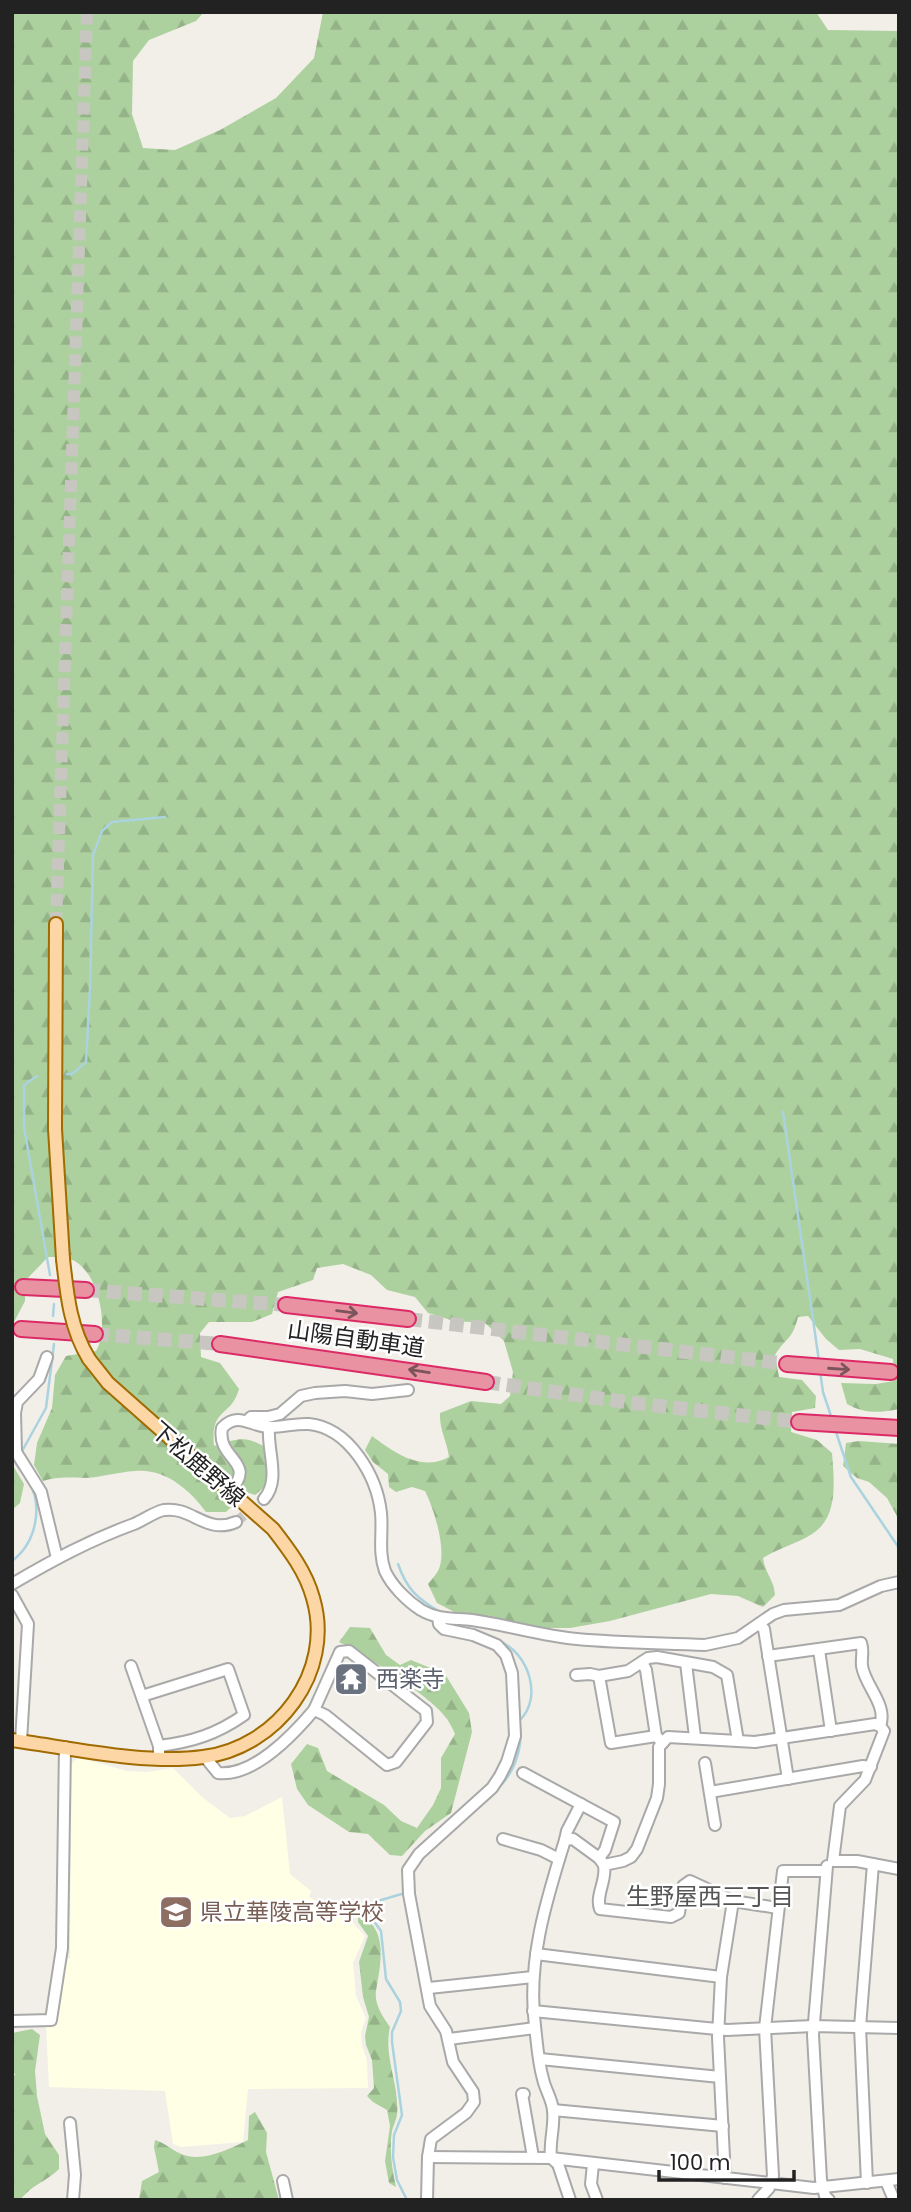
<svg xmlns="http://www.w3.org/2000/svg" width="911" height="2212" font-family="Poppins,'Noto Sans JP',sans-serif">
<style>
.education{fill:#ffffe5}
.forest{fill:url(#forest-firs)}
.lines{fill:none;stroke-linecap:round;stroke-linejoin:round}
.stream{stroke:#aad3df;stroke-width:2.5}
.minor-tunnel{stroke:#c8c6c1;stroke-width:10;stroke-dasharray:10 5;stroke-linecap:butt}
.major-tunnel{stroke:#c8c6c1;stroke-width:12;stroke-dasharray:12 6;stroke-linecap:butt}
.highway-tunnel{stroke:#c8c6c1;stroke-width:14;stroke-dasharray:14 7;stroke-linecap:butt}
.minor-casing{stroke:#a9a9a9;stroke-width:14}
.major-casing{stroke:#a06b00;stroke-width:16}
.highway-casing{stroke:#dc2a67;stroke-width:18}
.minor{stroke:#fff;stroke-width:10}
.major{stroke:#fcd6a4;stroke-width:12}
.highway{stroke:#e892a2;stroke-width:14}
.major-bridge-casing{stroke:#a06b00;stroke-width:16;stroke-linecap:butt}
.major-bridge{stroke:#fcd6a4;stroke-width:12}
.oneway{stroke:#7b545c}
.labels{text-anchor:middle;stroke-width:5;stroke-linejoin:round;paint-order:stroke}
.street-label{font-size:23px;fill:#222;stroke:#fff}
.worship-label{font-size:23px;fill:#5b616d;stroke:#fff;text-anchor:start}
.education-label{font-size:23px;fill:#785e54;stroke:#fff;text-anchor:start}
.neighbourhood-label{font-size:24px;fill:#555;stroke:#fff}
</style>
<defs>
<pattern id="forest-firs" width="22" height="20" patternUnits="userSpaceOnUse" patternTransform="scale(1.75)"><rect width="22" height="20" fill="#add19e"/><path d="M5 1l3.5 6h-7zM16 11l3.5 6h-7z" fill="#95b388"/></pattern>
</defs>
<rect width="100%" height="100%" fill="#f2efe9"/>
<!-- education -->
<path class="education" d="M81,1758L127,1771L147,1772L173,1768L202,1797L230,1818L245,1816L282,1797L290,1874L311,1891L309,1897L350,1920L365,1936L353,1963L356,1996L366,2018L361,2032L362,2046L367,2060L368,2088L248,2089L243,2142L181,2147L173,2144L165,2091L49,2087L46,2024L64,1960L70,1958L71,1765L75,1760Z"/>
<!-- forest -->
<g class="forest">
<path d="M12,12H204L196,21L149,40L133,61L132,114L143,148L175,150L220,130L276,98L314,58L323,12H816L828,30L899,31V1409C879,1413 865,1414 847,1404L841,1383L876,1384L894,1381L893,1359L860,1349L839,1350L826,1339L808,1316L798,1317C792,1341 786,1337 775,1355L779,1377L802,1380L816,1396L815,1408L792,1412L791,1432L817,1440L832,1453C834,1481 839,1517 812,1534C797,1544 778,1548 763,1558C765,1574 774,1579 775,1595L763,1607L738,1596L711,1594L610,1621L570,1628H538L460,1615L437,1603L428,1584C431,1580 435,1576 438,1571C448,1552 434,1509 425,1491L412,1487L396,1492L389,1487L388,1474L373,1462L365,1450L372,1436C395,1453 421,1472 449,1457C447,1441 439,1429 440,1413L471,1401L501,1404L510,1396L513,1372L504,1341L485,1323L454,1321L428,1313L415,1297L387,1290L371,1275L343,1264L317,1268L313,1280L278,1292L272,1314L252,1322H209L200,1333L201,1357L220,1363L239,1389C231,1418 210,1407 214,1446C245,1436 249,1436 277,1455L279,1479L268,1484L255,1495L246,1492L226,1512H206C190,1490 165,1468 135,1471C118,1472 102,1477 86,1478C70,1478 59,1476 43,1481L34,1465L37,1443L52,1408L55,1375L66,1356L96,1351C110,1328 99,1269 70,1259C64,1257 55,1257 48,1257L25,1281V1301L12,1326Z"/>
<path d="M859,1441L899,1444V1520L887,1498L869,1482L857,1478L843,1466L846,1443Z"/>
<path d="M12,1464L24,1484L20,1503L12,1510Z"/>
<path d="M350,1627L370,1628L386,1655L400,1665L411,1660L445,1674L469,1713L472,1732L451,1813L425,1831L402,1856L390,1855L368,1834L349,1832L308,1805L297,1789L291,1764L307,1744L318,1748L327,1771L384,1805L401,1821L417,1828L433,1805L441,1788V1758L455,1734C453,1729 450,1724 447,1719C432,1697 364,1654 339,1642Z"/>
<path d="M358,1915C390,1927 380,1966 376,1991C374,2004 383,2017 390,2027C383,2057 400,2085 397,2115C396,2121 393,2126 392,2131C389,2151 392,2168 396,2187L389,2183L385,2161L390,2126L387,2110L373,2102L367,2096L374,2088L372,2060L366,2045L365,2036L369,2017L363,1997L359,1962L368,1936L358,1922Z"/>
<path d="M32,2029L40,2035L35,2071L37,2096L45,2134L59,2155V2169C46,2182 31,2185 20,2200H12V2083L15,2074L12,2070V2033Z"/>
<path d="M255,2112L267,2133L266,2152L279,2200H139L142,2181L159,2172L154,2147L155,2140C165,2143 171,2149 179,2153C201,2164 229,2149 248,2140L249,2116Z"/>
</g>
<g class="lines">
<!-- stream -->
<g class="stream">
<path d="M67,1074H72L86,1062L90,989L93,855L102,831L112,822L165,817"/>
<path d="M37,1076L24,1085V1127L50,1275"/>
<path d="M783,1112L819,1361"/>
<path d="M53,1316L54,1304"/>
<path d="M820,1371L823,1392L832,1419"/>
<path d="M835,1429L851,1477L899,1548"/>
<path d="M21,1453L46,1408L54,1344"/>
<path d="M12,1561C36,1543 44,1506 28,1480C24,1474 19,1469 15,1462L18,1458"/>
<path d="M398,1564C407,1590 418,1599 440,1612"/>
<path d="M497,1789C516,1772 524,1744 519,1721C544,1698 528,1652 499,1641"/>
<path d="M405,1893L371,1903L365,1909L381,1931L386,1979L400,2002L401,2011L392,2032V2042L402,2115L394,2135L393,2157L397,2180L407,2200"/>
</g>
<!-- minor-tunnel -->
<path class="minor-tunnel" d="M236,1522L264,1499"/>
<!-- major-tunnel -->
<path class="major-tunnel" d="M56,924L87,12"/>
<!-- highway-tunnel -->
<g class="highway-tunnel">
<path d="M86,1290L286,1305"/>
<path d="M408,1319L787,1364"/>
<path d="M95,1334L220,1344"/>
<path d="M486,1382L625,1402L799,1422"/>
</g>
<!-- minor casing -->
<g class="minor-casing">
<g id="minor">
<path d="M47,1357L39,1379L17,1402L15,1413L16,1452L41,1492L57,1558"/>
<path d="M248,1420L251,1417H268L280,1414L301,1396L315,1393L345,1391L372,1394L408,1390"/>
<path d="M230,1491C258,1461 216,1460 222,1428C239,1410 252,1428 271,1427C284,1427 296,1423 309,1424C349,1428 377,1476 381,1513C383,1532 378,1552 385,1571C392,1586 407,1601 421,1610C438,1620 454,1618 472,1620C508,1625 542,1636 577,1639C619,1643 663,1643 705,1645L738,1638L773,1614L784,1610L839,1605L881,1586L899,1582"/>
<path d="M264,1499C281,1480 267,1451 269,1428"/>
<path d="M12,1584C53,1560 90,1540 134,1524C144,1520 154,1512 164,1510C192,1506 206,1535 236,1522"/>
<path d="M12,1595L28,1624L21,1741"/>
<path d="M759,1624L764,1629L788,1779"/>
<path d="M819,1650L831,1731"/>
<path d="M349,1651L426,1711L427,1722L396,1762L387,1765L325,1715L314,1710L340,1652Z"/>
<path d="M768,1656L861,1643C864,1651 861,1658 862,1666C865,1686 888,1705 880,1726"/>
<path d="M642,1662L646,1670L656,1736L660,1740"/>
<path d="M686,1663L695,1737"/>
<path d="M131,1666L159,1746V1753"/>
<path d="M576,1675L590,1674L599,1676"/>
<path d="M142,1696L228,1669L244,1715C217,1734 192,1742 159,1746"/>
<path d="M656,1736L611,1743L599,1676L628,1671L648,1658L657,1657L713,1667L727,1675L738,1741"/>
<path d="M205,1757L218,1773C253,1777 293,1735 314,1710"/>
<path d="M705,1763L715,1825"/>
<path d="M523,1773L614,1822L605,1850L599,1858"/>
<path d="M710,1792L863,1766L871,1767"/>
<path d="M503,1839L541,1850L559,1859"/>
<path d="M565,1840L567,1831L581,1804"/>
<path d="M604,1865C607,1881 595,1895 600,1909L671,1917L679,1913L683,1886L690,1881L733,1901L778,1908"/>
<path d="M827,1866L813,2035L821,2180L825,2196L829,2200"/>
<path d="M899,1869L857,1861H833L840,1806L865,1780L884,1731L880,1726L875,1724L755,1742L668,1737L659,1747V1784L657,1798L637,1849L631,1857L623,1861L604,1865L599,1858L573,1839L565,1840C546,1901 527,1961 535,2026C537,2043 538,2062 543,2079C545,2089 552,2099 553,2110C555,2126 549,2142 551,2158L814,2188L899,2179"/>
<path d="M536,1954L721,1977"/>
<path d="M429,1988L533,1977"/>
<path d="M533,2011L727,2030L813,2026L899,2028"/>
<path d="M12,2021L51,2020L62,1948L65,1747"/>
<path d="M449,2039L535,2028"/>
<path d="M540,2059L720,2077"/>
<path d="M524,2094H522L533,2157"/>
<path d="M553,2110L723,2126"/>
<path d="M70,2123L75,2175L73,2200"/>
<path d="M428,2157L551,2158L558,2164L570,2200"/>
<path d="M593,2164L591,2184L597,2200"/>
<path d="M725,2178L718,2037L721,1977L733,1901"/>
<path d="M283,2181L287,2200"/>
<path d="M886,2181L894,2200"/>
<path d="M867,2183L860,2027L873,1864"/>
<path d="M427,2200L428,2157L431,2139L466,2113L474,2102L473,2092L453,2062L446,2031L430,2006L409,1894L408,1870L419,1854L492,1788L500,1776L507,1762L515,1736L512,1673L506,1655L497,1645L473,1635L444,1629L439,1624L438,1617"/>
<path d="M758,2200L769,2188L773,2176L765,2028L783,1871H825"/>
</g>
</g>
<!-- major casing -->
<g class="major-casing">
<g id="major">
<path d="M56,924L55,1129L63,1259"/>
<path d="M12,1740C70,1748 146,1765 203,1757C277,1748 335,1672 313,1598C306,1572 290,1551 273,1529L108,1383L89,1359"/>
</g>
</g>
<!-- highway casing -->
<g class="highway-casing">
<g id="highway">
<path d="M23,1287L86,1290"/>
<path d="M286,1305L408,1319"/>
<path d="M21,1329L95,1334"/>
<path d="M220,1344L486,1382"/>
<path d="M787,1364L891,1372"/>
<path d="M799,1422L899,1428"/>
</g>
</g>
<!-- minor -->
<use href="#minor" class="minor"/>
<!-- major -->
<use href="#major" class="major"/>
<!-- highway -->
<use href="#highway" class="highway"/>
<!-- major-bridge casing -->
<g class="major-bridge-casing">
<path id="major-bridge" d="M63,1259C67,1295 70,1328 89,1359"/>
</g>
<!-- major-bridge -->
<use href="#major-bridge" class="major-bridge"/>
</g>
<!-- one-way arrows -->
<defs><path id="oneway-shaft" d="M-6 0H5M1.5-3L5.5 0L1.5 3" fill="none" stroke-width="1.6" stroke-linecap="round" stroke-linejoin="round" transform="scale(1.75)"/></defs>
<g class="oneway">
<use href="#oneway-shaft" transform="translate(347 1312) rotate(7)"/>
<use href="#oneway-shaft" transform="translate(839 1369) rotate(4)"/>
<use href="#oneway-shaft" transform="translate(419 1371) rotate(-171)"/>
</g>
<!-- icons -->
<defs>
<g id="temple-square" transform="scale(1.75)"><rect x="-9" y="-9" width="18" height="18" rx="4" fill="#6b7280" stroke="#fff"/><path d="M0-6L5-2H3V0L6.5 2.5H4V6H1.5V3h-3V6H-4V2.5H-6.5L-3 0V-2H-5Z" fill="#fff"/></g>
<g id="school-square" transform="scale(1.75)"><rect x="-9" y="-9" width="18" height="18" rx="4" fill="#8d6e63" stroke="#fff"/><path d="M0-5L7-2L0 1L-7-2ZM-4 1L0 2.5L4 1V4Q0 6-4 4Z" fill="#fff"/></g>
</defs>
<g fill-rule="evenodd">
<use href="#temple-square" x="351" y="1679"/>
<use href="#school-square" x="176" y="1912"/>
</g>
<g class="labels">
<!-- street labels -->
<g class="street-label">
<text transform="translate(356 1339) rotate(8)" y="8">山陽自動車道</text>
<text transform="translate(198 1464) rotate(41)" y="8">下松鹿野線</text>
</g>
<!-- worship labels -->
<g class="worship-label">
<text x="376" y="1687">西楽寺</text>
</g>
<!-- education labels -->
<g class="education-label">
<text x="200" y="1920">県立華陵高等学校</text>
</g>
<!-- neighbourhood labels -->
<g class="neighbourhood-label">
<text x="710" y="1905">生野屋西三丁目</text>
</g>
</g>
<!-- border -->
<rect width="911" height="2212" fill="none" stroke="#222222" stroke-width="28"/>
<!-- scale -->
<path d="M659 2170v10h135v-10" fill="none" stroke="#222222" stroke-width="3.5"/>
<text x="670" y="2170" font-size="21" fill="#222222" stroke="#ffffff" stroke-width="5" paint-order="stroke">100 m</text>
</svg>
